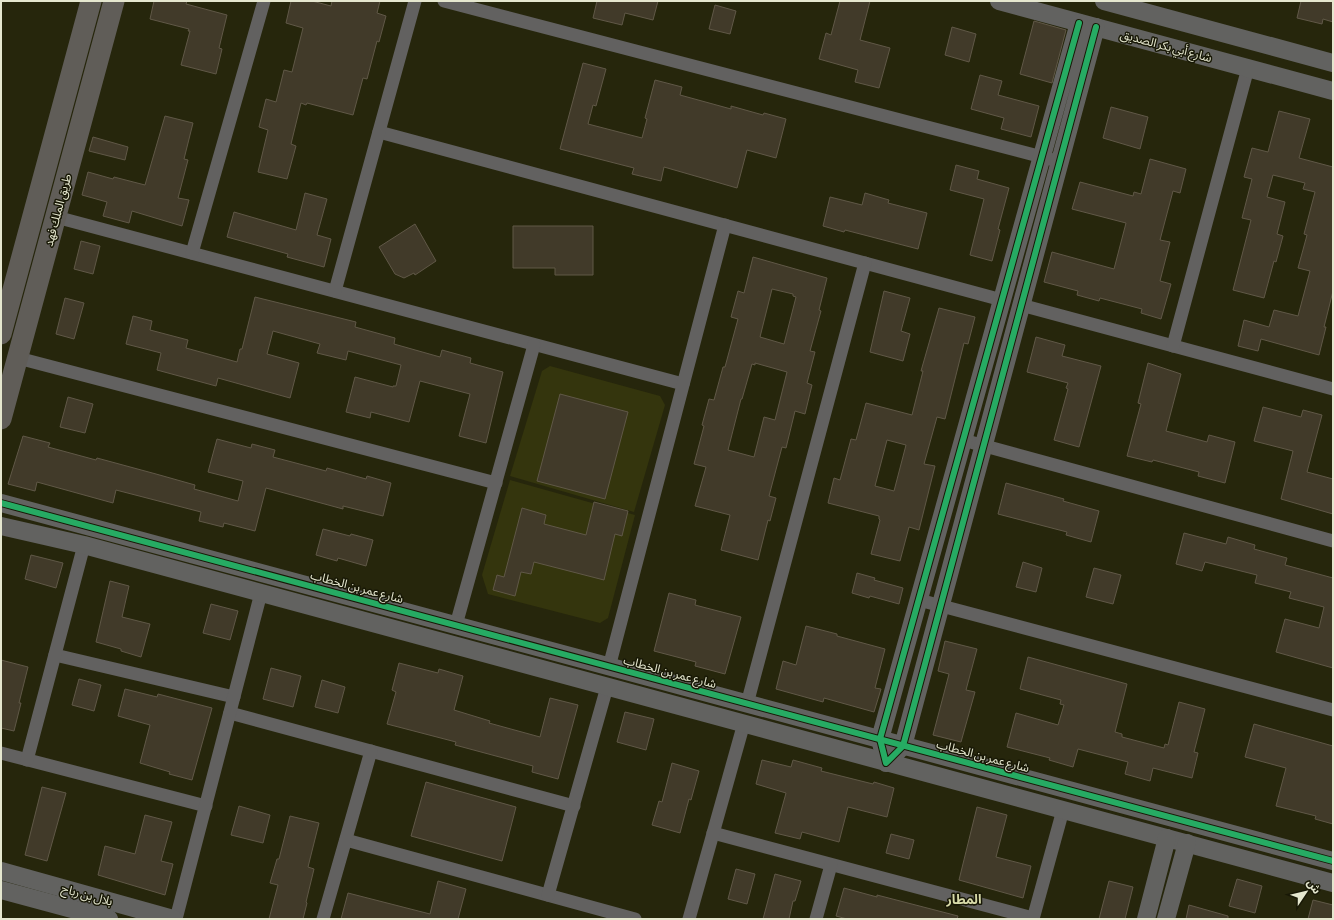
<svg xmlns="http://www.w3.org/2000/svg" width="1334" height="920" font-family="'Asap Condensed','Noto Sans Arabic',sans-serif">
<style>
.built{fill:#34350d}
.building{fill:#413a29;stroke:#605847;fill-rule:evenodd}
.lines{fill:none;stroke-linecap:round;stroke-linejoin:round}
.street{stroke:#626160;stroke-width:13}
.secondary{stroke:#626260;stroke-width:18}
.primary{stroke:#605d58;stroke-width:21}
.cycleway-casing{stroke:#181806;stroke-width:8}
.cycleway{stroke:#26ab63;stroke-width:6}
.labels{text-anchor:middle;stroke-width:3;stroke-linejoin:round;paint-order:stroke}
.street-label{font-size:12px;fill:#e5e7cf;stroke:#181806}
.neighbourhood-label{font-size:13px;font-weight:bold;fill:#d7daa8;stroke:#181806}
</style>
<rect width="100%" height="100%" fill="#26260c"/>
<!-- built -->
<g class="built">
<path d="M550,366L660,396L665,405L634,512L510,476L542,371Z"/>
<path d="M510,480L635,515L608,618L600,623L488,594L482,575Z"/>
</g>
<!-- building -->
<g class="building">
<path d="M154,1H187L186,4L227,15L219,48L222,49L216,74L181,65L190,31H188L189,29L150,19Z"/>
<path d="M291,1H312L331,6L332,1H380L377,13L386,16L379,42L377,41L367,79L363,78L353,115L307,103L306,105L301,103L291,144L296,146L287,179L258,172L268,130L259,127L266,99L276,102L284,70L292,72L303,28L286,23Z"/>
<path d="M597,1H658L653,20L625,13L622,25L593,18Z"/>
<path d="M840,1H870L860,40L890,48L879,88L855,82L858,70L819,59L826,33L831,35Z"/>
<path d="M1301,1H1333V22L1323,19L1322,24L1297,18Z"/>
<path d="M715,5L736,11L730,34L709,29Z"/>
<path d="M1034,21L1066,30L1052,83L1020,74Z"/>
<path d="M952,27L976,34L969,62L945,55Z"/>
<path d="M583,63L606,69L596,106L593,105L588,124L642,138L647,119L645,118L655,80L682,87L680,95L731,109V106L763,115L764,113L786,119L776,158L747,150L737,188L664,167L661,181L632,174L634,168L560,149Z"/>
<path d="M980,75L1002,81L998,95L1039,106L1031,137L1001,129L1004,118L971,109Z"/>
<path d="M1111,107L1148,117L1140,149L1103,138Z"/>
<path d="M1279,111L1310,119L1299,158L1333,167V291L1324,327H1326L1319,355L1261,339L1258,351L1238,346L1244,320L1269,327L1274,310L1298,316L1310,271L1298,268L1307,235L1304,234L1315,192L1303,189L1305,183L1273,175L1267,197L1285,202L1277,234L1283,236L1276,262L1274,261L1264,298L1233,290L1251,220L1242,218L1252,179L1244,177L1252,148L1268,152Z"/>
<path d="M165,116L193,123L184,159L188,160L178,198L189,200L182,226L132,211L129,223L103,216L107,202L82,195L88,172L113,179L114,177L145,185Z"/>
<path d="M93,137L128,147L125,160L89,151Z"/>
<path d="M1150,159L1186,169L1180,193L1173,191L1160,240L1170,242L1160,281L1171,284L1161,319L1141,313L1142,309L1100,298L1099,301L1077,295L1078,291L1044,282L1052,252L1114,269L1126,223L1072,209L1080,182L1133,196L1134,192L1141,194Z"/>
<path d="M956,165L979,171L977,179L1009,188L998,229L1000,230L992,261L970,255L984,199L950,190Z"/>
<path d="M305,193L327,199L317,235L331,239L324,267L287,257L288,254L227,237L234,212L296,230Z"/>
<path d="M865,193L889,200L888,203L927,213L918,249L845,230L844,232L823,226L830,197L862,205Z"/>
<path d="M415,224L436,261L415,275L414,273L404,278L395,274L379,247Z"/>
<path d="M513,226H593V275H555V268H513Z"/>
<path d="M81,241L100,246L93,274L74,269Z"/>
<path d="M753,257L827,278L819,310L821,311L810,351L815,352L807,383L812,385L805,414L795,411L786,448L782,447L769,496L776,498L770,521L768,520L758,560L721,550L730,515L695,506L706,467L694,464L704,426L702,425L709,399L714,400L723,367H725L738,319L731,317L738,291L744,293ZM772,289L793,294V296L796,297L784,344L760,337ZM755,363L787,372L775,420L764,417L754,457L728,450L741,399H742L752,364L755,365Z"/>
<path d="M884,291L910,298L901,331L910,334L903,361L870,352Z"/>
<path d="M255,297L356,322L355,327L395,338L394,344L440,357L442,350L471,358L470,363L503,372L486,443L459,436L470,394L420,381L409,422L371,412L370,418L346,412L355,377L393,387V386H396L401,365L348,351L346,360L317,353L320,344L273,331L267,354L299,363L290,398L218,378L216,386L157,370L161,353L126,344L133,316L152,321L150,330L188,340L186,348L237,362L240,349H242Z"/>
<path d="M65,298L84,303L74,339L56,334Z"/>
<path d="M939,308L975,317L968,344L964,343L945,419L937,417L924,464L935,466L919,530L909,527L900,561L871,554L880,520L879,519V516L828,503L834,478L840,480L851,439L856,440L866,403L912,415L923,371H921ZM887,440L906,445L894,491L875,486Z"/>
<path d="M1036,337L1065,345L1062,356L1101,366L1079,447L1054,440L1068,389L1066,388L1068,383L1027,372Z"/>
<path d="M1148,363L1181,374L1166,431L1207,442L1209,435L1235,442L1225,483L1198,476L1199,472L1153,460L1152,462L1127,456L1141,404L1138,403Z"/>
<path d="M560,394L628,412L605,499L537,481Z"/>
<path d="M68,397L93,404L85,433L60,427Z"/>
<path d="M1263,407L1301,417L1303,410L1322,415L1307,472L1333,479V514L1281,499L1293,451L1254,441Z"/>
<path d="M23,436L50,443L48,447L96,460L97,458L156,474L195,485L194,489L238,501L243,481L208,472L217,439L251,448L252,444L275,450L273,457L326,471L327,468L366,479L367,476L391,483L383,516L343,506V509L266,488L255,531L224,523L223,527L199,521L201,512L116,490L113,503L37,482L35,491L8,484Z"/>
<path d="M1006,483L1064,499L1063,501L1099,511L1091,542L1066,535L1067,532L998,514Z"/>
<path d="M594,502L628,511L622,536L615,534L604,580L534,562L531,574L521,572L515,596L493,590L497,575L504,577L522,508L546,515L544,524L586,535Z"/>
<path d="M323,529L350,536L351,534L373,540L366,566L338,558L337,561L316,555Z"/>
<path d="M1184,533L1226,544L1228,537L1255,545L1254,549L1287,558L1285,565L1333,578V668L1276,652L1285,619L1319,628L1324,607L1289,598L1291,592L1255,583L1257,575L1205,562L1202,571L1176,564Z"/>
<path d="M31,555L63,563L56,588L25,579Z"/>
<path d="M1023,562L1042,568L1036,592L1016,587Z"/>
<path d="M1094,568L1121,575L1113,604L1086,597Z"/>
<path d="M857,573L875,578L874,580L903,588L899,604L870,596L869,598L852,593Z"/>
<path d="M110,581L129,586L122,617L150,624L141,657L121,651V649L96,642Z"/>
<path d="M669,593L696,600L695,605L741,617L725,674L695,666L696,662L654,651Z"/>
<path d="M211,604L238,611L230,640L203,633Z"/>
<path d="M806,626L837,634V636L885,649L875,688L881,689L874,712L824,698L823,702L776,689L783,661L796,665Z"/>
<path d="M945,641L977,649L966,690L975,692L961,742L933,735L949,674L938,671Z"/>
<path d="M1028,657L1127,684L1115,732L1122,734V737L1164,748L1165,744L1168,745L1179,702L1205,709L1194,752L1198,753L1192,778L1153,768L1150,781L1125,774L1128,762L1078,749L1073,767L1049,760L1050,758L1007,747L1016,713L1058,725L1064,705L1060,704L1061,700L1020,689Z"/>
<path d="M1,660L28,667L19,703H21L14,731L1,728Z"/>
<path d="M399,663L438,673L439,669L463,676L454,710L490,721L489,723L540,737L550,698L578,705L558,779L532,772L533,766L455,745L456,742L387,724L396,692L392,690Z"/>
<path d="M271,668L301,676L293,707L263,699Z"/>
<path d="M79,679L101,685L94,711L72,705Z"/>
<path d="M322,680L345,687L338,713L315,707Z"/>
<path d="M125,689L157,697L158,694L212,708L192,780L169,774L170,772L140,763L150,725L118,716Z"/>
<path d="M625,712L654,719L646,750L617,742Z"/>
<path d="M1254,724L1333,746V824L1315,819L1316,816L1276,806L1286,768L1245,757Z"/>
<path d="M762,760L791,767L793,760L822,768L821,771L873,784L874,782L894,788L887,817L848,807L839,842L802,832L800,839L775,833L786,793L756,784Z"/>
<path d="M672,763L699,771L691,800L689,799L680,833L652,825L659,801L662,802Z"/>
<path d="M426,782L516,807L502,861L411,836Z"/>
<path d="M42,787L66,793L47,861L25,855Z"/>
<path d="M239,806L270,815L263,843L231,835Z"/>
<path d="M977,807L1007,815L996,857L1031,866L1023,898L959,880Z"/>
<path d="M145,815L172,822L161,861L173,864L165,895L98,875L105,846L135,854Z"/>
<path d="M290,816L319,823L308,867L314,869L306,902L307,903L303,919H269L278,885L270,883L277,859H279Z"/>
<path d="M891,834L914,840L909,859L886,853Z"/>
<path d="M736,869L755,874L747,904L728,899Z"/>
<path d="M775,874L801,881L795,901H793L789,919H763Z"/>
<path d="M1237,879L1262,886L1255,913L1229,906Z"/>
<path d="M438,881L466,889L458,919H341L348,893L430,914Z"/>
<path d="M1109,881L1133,887L1125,919H1099Z"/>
<path d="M844,888L877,897V895L958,916L957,919H847L836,916Z"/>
<path d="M1313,900L1333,905V919H1308Z"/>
<path d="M1189,905L1228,916V919H1186Z"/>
</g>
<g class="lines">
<!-- street -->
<g class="street">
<path d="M444,1L1050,159"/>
<path d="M379,132L1002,300"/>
<path d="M56,217L683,384"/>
<path d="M192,253L264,1"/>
<path d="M335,291L415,1"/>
<path d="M1021,305L1333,389"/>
<path d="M1173,346L1248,68"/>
<path d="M18,358L496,483"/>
<path d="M963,440L1333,541"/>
<path d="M919,600L1333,710"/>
<path d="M456,625L534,345"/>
<path d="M55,655L234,697"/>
<path d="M609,667L725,225"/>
<path d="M747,704L865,263"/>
<path d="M230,713L574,806"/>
<path d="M1,753L206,806"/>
<path d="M27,760L84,545"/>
<path d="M713,833L1033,918"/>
<path d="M346,840L635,919"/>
<path d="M548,895L607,687"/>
<path d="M176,919L261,593"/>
<path d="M323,919L371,751"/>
<path d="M689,919L744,723"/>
<path d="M816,919L831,865"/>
<path d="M1033,919L1063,810"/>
</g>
<!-- secondary -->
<g class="secondary">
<path d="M999,1L1333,91"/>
<path d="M1104,1L1333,63"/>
<path d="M1079,23L880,739L886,763L903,746L1096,27"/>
<path d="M1,503L1333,861"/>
<path d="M1,526L84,545L1333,883"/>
<path d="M1,871L173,919"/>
<path d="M1,890L109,919"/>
<path d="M1146,919L1167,838"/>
<path d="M1166,919L1187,843"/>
</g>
<!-- primary -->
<g class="primary">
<path d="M1,334L91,1"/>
<path d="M1,419L114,1"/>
</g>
<!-- cycleway casing -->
<g class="cycleway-casing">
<g id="cycleway">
<path d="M1079,23L880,739L886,763L903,746L1096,27"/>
<path d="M1,503L1333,861"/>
</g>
</g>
<!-- cycleway -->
<use href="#cycleway" class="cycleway"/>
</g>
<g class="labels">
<!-- street labels -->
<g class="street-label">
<text transform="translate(1166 46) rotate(15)" y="4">شارع أبي بكر الصديق</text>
<text transform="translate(58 210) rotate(-75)" y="4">طريق الملك فهد</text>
<text transform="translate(357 587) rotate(15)" y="4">شارع عمر بن الخطاب</text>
<text transform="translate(670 672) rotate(15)" y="4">شارع عمر بن الخطاب</text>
<text transform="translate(983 756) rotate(15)" y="4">شارع عمر بن الخطاب</text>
<text transform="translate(87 895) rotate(15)" y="4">بلال بن رباح</text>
</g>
<!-- neighbourhood labels -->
<g class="neighbourhood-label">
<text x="964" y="904">المطار</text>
</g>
</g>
<!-- border -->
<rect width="1334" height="920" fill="none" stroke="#e5e7cf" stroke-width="4"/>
<!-- north arrow -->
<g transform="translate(1306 892) rotate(55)" stroke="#181806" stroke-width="3" paint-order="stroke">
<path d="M0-3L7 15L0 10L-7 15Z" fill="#e5e7cf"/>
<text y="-6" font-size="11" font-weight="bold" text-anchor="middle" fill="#e5e7cf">ش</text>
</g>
</svg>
